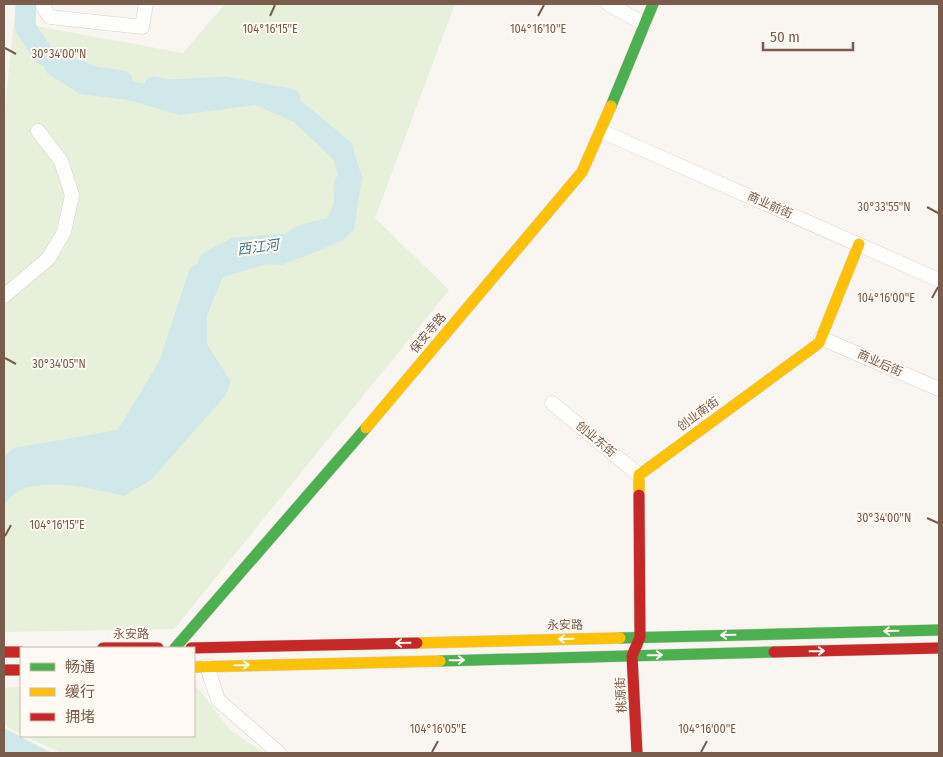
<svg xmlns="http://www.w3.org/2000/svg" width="943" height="757" font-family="'Fira Sans Condensed','Noto Sans SC',sans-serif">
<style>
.green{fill:#e7f0db}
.water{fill:#d0e8ea}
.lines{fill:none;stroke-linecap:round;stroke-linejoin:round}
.river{stroke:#d0e8ea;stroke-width:21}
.street-casing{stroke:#d7d1cb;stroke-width:15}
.fast-casing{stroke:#d9d2cb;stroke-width:12}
.slow-casing{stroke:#d9d2cb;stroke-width:12}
.jam-casing{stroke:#d9d2cb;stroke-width:12}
.street{stroke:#fefefd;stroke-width:14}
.fast{stroke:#4caf50;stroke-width:11}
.slow{stroke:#ffc107;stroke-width:11}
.jam{stroke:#c62828;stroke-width:11}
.oneway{stroke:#fffaf3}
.ticks{fill:none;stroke:#7a5c4d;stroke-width:2}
.labels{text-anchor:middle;stroke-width:4;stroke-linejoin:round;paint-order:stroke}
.street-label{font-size:12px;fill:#7a5c4d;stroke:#fffaf3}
.water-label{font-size:14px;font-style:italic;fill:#437c86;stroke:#fffaf3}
.ticks-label{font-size:12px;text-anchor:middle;fill:#7a5c4d;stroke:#fffaf3;stroke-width:4;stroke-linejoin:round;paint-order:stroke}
</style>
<rect width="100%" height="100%" fill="#f9f5f0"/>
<!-- green -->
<g class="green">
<path d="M225,4H455L375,218L449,290L174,629L4,632V115L14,22L183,53Z"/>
<path d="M194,686L199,689L230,730L264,753H62L24,736H194Z"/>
<path d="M21,687V734L10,729L4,723V688Z"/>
</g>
<!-- water -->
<g class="water">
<path d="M35,52L83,78L110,74L158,88L294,95L351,142L362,177L354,230L342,241L303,257L281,265L267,264L223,277L207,315V344L231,382L225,396L151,480L124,496C95,489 19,469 4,507V457L14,448L118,430L159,362L190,268L224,249L274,248L309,230L342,217V191L334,160L294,122L255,105L180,115L128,100L80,94L48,74Z"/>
<path d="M4,728L52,753H4Z"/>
</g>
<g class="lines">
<!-- river -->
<g class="river">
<path d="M26,4L25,27L44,55L91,76L122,81"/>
<path d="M154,87L169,90L225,87L290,99"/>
<path d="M209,262L235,248L288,244L301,236L334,227L344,208L345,183"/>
</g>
<!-- street casing -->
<g class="street-casing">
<g id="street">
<path d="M44,4L43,7L50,17L142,27L146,4"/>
<path d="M608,4L645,24"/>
<path d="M601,131L939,280"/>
<path d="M4,296L48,259L64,232L72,195L61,161L38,131"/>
<path d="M821,338L939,389"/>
<path d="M552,403L639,475"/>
<path d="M207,666L218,700L279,753"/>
</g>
</g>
<!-- fast casing -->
<g class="fast-casing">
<g id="fast">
<path d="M611,106L653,4"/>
<path d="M620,638L939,630"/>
<path d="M175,648L366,428"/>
<path d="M440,661L774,652"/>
</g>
</g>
<!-- slow casing -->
<g class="slow-casing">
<g id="slow">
<path d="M366,428L582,172L611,106"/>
<path d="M639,495V475L819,343L859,244"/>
<path d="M417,643L620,638"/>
<path d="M194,667L440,661"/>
</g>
</g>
<!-- jam casing -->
<g class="jam-casing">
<g id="jam">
<path d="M103,648H158"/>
<path d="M191,648L417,643"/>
<path d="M4,652H21"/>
<path d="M774,652L939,648"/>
<path d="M4,670H21"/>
<path d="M637,753L632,656L640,637L639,495"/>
</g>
</g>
<!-- street -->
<use href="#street" class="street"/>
<!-- fast -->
<use href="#fast" class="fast"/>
<!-- slow -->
<use href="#slow" class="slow"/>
<!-- jam -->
<use href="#jam" class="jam"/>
</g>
<!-- one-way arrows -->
<defs><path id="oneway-shaft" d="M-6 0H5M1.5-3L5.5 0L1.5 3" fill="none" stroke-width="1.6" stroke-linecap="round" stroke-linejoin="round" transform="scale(1.25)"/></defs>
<g class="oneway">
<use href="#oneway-shaft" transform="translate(891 631) rotate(179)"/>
<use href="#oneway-shaft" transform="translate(728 635) rotate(179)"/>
<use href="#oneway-shaft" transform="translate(566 639) rotate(179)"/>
<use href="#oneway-shaft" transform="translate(403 643) rotate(179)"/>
<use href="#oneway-shaft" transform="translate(817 651) rotate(-1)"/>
<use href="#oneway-shaft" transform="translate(655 655) rotate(-1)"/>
<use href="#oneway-shaft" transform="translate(457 660) rotate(-1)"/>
<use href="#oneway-shaft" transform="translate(242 665) rotate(-1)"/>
</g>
<!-- ticks -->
<path class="ticks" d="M270,16L275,5M538,16L544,5M5,48L16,54M927,207L938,213M932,298L938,287M5,358L16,364M927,518L938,523M5,536L11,525M432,752L438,741M701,752L707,741"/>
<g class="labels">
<!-- street labels -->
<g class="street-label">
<text transform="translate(770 205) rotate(24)" y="4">商业前街</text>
<text transform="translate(428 333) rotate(-50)" y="4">保安寺路</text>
<text transform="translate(880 363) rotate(24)" y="4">商业后街</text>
<text transform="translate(698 414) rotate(-36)" y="4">创业南街</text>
<text transform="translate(596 439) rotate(40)" y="4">创业东街</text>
<text transform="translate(565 625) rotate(-1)" y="4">永安路</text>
<text x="131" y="638">永安路</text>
<text transform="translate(621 695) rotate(-93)" y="4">桃源街</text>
</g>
<!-- water labels -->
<g class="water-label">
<text transform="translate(258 247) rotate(-7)" y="5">西江河</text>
</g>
</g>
<g class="ticks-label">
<text x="270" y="33">104°16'15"E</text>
<text x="538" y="33">104°16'10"E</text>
<text x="59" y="58">30°34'00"N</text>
<text x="884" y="211">30°33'55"N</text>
<text x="886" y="302">104°16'00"E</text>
<text x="59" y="368">30°34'05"N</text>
<text x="884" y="522">30°34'00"N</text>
<text x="57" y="529">104°16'15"E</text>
<text x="438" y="733">104°16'05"E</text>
<text x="707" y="733">104°16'00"E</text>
</g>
<!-- border -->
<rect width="943" height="757" fill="none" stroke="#7a5c4d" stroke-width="10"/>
<!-- legend -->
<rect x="20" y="647" width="175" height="90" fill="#fffaf3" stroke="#cabbb1"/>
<rect x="30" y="663" width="25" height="8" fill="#4caf50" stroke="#cabbb1"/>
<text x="65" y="672" font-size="15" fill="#7a5c4d">畅通</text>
<rect x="30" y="688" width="25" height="8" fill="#ffc107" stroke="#cabbb1"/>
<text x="65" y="697" font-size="15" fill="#7a5c4d">缓行</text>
<rect x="30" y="713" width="25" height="8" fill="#c62828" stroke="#cabbb1"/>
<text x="65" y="722" font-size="15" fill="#7a5c4d">拥堵</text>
<!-- scale -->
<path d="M763 42v8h90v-8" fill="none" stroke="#7a5c4d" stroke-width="2.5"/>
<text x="770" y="42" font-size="15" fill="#7a5c4d" stroke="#fffaf3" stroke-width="4" paint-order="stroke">50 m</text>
</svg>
